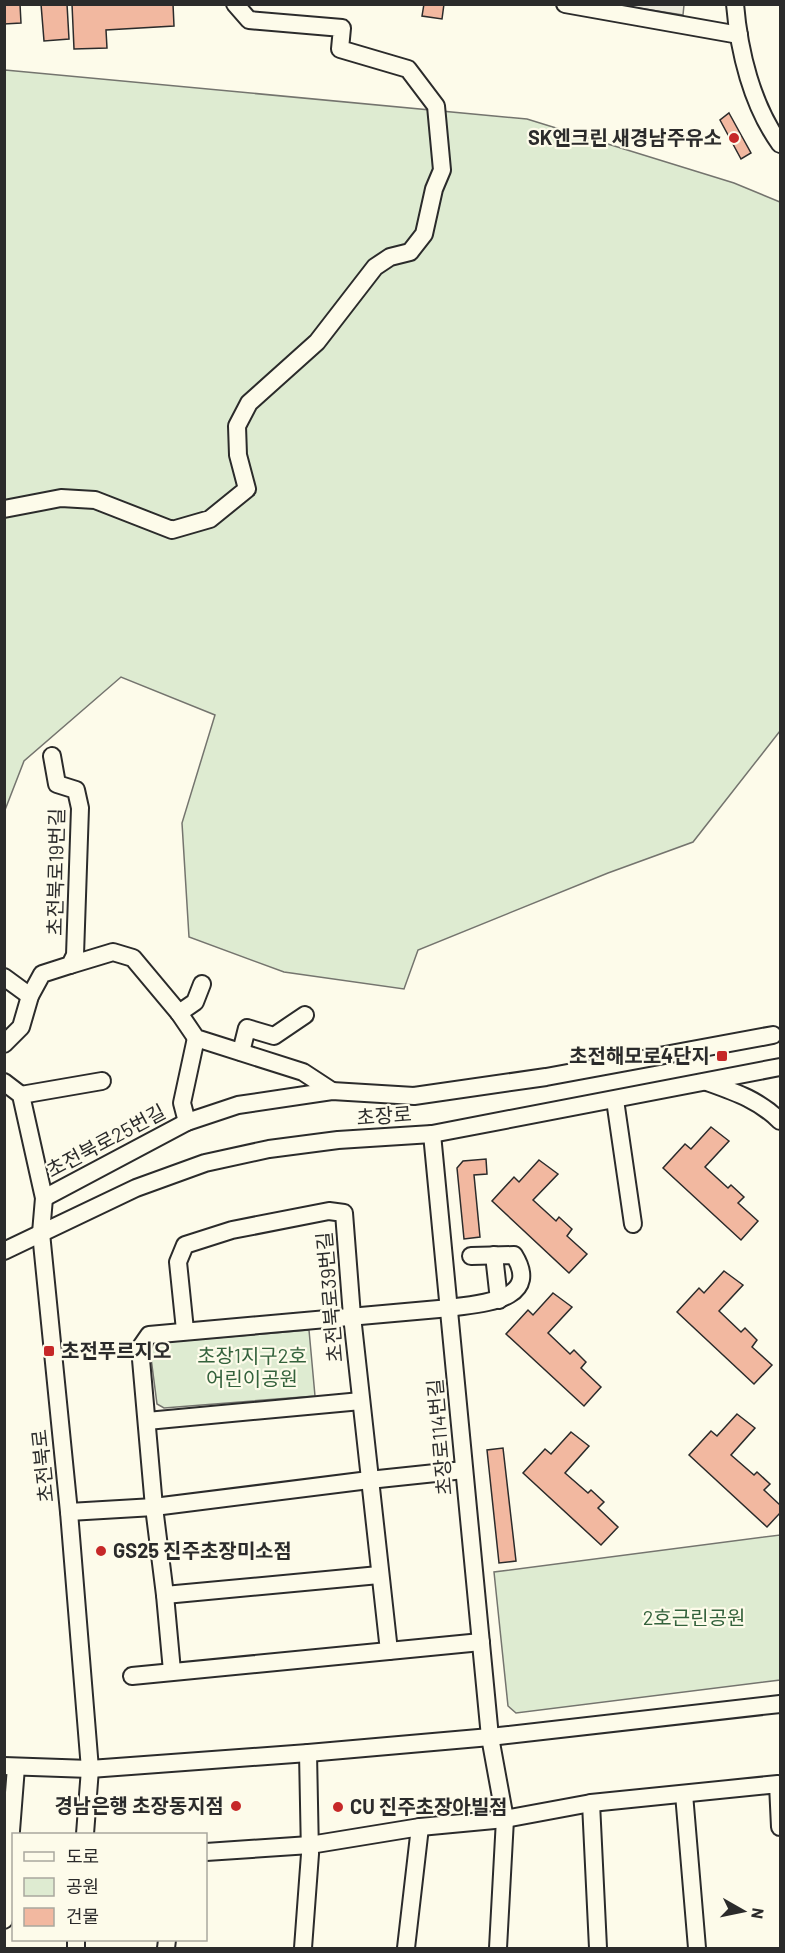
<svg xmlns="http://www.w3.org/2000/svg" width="785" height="1953" font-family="Barlow,'Noto Sans KR',sans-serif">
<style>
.green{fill:#deebd1;stroke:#74746e;stroke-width:1.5}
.parking{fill:#eceadb;stroke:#74746e;stroke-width:1.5}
.building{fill:#f2b8a0;stroke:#2b2b2b;stroke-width:1.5}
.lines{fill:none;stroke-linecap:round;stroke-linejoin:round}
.minor-casing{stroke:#2b2b2b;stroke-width:20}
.minor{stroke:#fdfbea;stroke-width:16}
.poi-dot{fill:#c62828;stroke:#fdfbea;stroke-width:2}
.labels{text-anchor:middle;stroke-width:4.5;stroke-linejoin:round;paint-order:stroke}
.poi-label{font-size:20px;font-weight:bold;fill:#2b2b2b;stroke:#fdfbea;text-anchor:end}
.street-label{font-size:20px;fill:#2b2b2b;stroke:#fdfbea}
.park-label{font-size:20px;fill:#34623c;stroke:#fdfbea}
</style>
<rect width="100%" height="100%" fill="#fdfbea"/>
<!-- green -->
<g class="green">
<path d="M5,70L527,119L734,183L780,202V731L693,842L608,873L418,950L404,989L284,972L189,937L182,823L215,715L121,677L24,761L5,810Z"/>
<path d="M309,1330L315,1396L164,1408L157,1404L150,1350L155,1343Z"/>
<path d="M780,1535V1680L516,1713L508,1706L494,1572Z"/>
</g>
<!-- parking -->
<path class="parking" d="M619,5L684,4V5L683,15Z"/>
<!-- building -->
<g class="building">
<path d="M4,4H20L21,23L4,24Z"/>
<path d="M41,4H67L69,39L44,41Z"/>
<path d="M72,4H173L174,26L106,30L107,48L74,49Z"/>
<path d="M424,4H444L442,19L422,16Z"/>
<path d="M729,113L751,153L741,159L720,120Z"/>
<path d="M711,1127L729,1141L705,1167L728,1188L731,1185L744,1197L738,1203L758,1221L741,1240L663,1168L685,1144L691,1149Z"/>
<path d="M486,1159L487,1174L474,1175L480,1237L464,1239L457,1168L463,1161Z"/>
<path d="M539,1160L558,1174L533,1200L556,1221L559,1217L572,1229L567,1236L587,1254L569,1273L492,1201L514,1177L519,1182Z"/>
<path d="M724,1271L743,1285L719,1311L741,1332L745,1328L757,1340L752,1347L772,1365L754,1384L677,1312L699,1288L704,1293Z"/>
<path d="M553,1293L572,1307L548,1333L570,1354L574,1350L586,1362L581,1368L601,1387L584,1406L506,1334L528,1310L533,1315Z"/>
<path d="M737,1414L755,1428L731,1455L754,1475L757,1472L770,1484L764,1490L780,1505V1513L767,1527L689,1455L711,1431L717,1436Z"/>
<path d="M571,1432L589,1446L565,1473L588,1493L591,1490L604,1502L598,1508L618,1527L601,1545L523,1473L545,1449L551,1454Z"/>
<path d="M503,1448L516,1561L499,1563L487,1450Z"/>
</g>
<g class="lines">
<!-- minor casing -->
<g class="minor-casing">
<g id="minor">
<path d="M565,4L739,35"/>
<path d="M735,4C739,52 752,105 780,144"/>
<path d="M4,509L61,498L95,500L172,530L210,519L247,489L238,455L237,426L249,403L317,342L375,267L390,257L410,252L424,234L434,189L442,170L436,106L408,69L340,49L342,28L249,20L235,4"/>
<path d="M70,965L113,952L133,958L179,1013L196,1038L303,1072L332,1091"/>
<path d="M4,977L30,996"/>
<path d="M179,1013L195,1002L202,984"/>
<path d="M4,1044L21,1027L30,996L42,974L70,965L75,955L80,808L76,790L57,784L52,756"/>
<path d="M241,1052L247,1028L274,1036L305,1015"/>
<path d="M4,1082L21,1095L44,1198L41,1233L69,1512L90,1769L85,1834"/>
<path d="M707,1082C735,1092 759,1100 780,1121"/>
<path d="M21,1095L102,1081"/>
<path d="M615,1100L633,1224"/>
<path d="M187,1122L182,1103L196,1038"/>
<path d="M432,1134L490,1737L505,1819L498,1948"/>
<path d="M44,1198L187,1122L238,1105L332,1091L414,1096L546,1077L773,1035"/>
<path d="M4,1251L136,1188L205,1163L269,1149L338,1140L432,1134L780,1067"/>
<path d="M494,1255L499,1300"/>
<path d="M185,1330L178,1262L185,1245L232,1230L329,1211L344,1213L352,1316L389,1651"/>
<path d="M147,1421L361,1401"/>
<path d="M69,1512L154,1507L369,1480L464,1470"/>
<path d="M165,1595L379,1575"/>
<path d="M172,1671L165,1595L154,1507L140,1348L149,1335L450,1308C478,1303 543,1302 514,1255L471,1256"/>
<path d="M132,1676L481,1642"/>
<path d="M4,1766L90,1769L308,1753L490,1737L780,1704"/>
<path d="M684,1794L697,1948"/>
<path d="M591,1803L598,1948"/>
<path d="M420,1827L505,1819L591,1803L778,1784L780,1827"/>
<path d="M206,1852L310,1845L420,1827L406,1948"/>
<path d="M4,1920L16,1767"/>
<path d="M76,1948V1940"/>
<path d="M166,1948L167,1940"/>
<path d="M303,1948L310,1854L308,1753"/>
</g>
</g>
<!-- minor -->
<use href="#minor" class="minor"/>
</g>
<!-- markers -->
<g class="poi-dot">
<circle cx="734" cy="138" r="6"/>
<rect x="716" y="1050" width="12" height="12" rx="3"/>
<rect x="43" y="1345" width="12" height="12" rx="3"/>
<circle cx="101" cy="1551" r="6"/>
<circle cx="236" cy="1806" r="6"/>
<circle cx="338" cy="1807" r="6"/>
</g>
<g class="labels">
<!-- poi labels -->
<g class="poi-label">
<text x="722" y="145">SK엔크린 새경남주유소</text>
<text x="710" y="1063">초전해모로4단지</text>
<text x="61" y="1358" text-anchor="start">초전푸르지오</text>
<text x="113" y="1558" text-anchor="start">GS25 진주초장미소점</text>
<text x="224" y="1813">경남은행 초장동지점</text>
<text x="350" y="1814" text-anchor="start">CU 진주초장아빌점</text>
</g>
<!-- street labels -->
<g class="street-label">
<text transform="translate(56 872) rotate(-89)" y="7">초전북로19번길</text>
<text transform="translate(384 1116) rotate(-4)" y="7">초장로</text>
<text transform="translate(106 1141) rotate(-28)" y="7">초전북로25번길</text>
<text transform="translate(330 1297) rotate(-95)" y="7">초전북로39번길</text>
<text transform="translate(440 1437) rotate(-95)" y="7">초장로114번길</text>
<text transform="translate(43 1466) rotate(-96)" y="7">초전북로</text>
</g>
<!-- park labels -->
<g class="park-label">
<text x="252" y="1363">초장1지구2호<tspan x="252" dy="23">어린이공원</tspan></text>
<text x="694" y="1625">2호근린공원</text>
</g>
</g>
<!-- border -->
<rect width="785" height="1953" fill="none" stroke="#2b2b2b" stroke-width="12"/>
<!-- legend -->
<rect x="12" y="1833" width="195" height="108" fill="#fdfbea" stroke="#a9a89e" stroke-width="1.5"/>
<rect x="24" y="1852" width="30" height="9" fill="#fdfbea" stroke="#a9a89e" stroke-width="1.5"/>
<text x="66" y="1863" font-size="18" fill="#2b2b2b">도로</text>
<rect x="24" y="1878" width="30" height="18" fill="#deebd1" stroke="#a9a89e" stroke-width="1.5"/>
<text x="66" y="1893" font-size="18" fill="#2b2b2b">공원</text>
<rect x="24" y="1908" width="30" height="18" fill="#f2b8a0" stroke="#a9a89e" stroke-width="1.5"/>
<text x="66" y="1923" font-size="18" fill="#2b2b2b">건물</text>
<!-- north arrow -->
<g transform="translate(743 1911) rotate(99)" stroke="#fdfbea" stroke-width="4.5" paint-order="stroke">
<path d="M0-4.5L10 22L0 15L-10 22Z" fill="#2b2b2b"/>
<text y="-9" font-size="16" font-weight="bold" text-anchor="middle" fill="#2b2b2b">N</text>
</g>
</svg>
